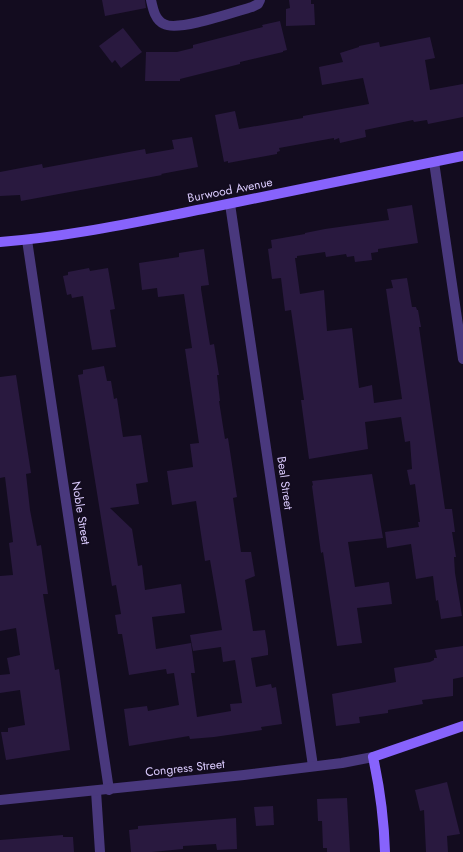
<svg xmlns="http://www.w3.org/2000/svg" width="463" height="852" font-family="Jost,sans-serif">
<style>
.building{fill:#29193f}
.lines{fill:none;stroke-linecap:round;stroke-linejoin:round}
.lane{stroke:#49387d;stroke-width:10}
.street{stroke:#49387d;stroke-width:10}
.secondary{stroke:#8763fc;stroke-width:10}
.labels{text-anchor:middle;stroke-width:3.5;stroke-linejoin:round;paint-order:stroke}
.street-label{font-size:12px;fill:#dbcbfe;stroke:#130c1f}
</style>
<rect width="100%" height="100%" fill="#130c1f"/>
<!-- building -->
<g class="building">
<path d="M102,0H145L146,8L105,16Z"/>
<path d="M289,0H311V4H314L315,25L286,26V9L290,8Z"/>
<path d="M280,21L287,50L283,51V52L240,62V64L180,79V81H145L146,52H177L193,48V45L263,27L262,25Z"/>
<path d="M123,28L142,52L121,68L115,60L112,63L99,46Z"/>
<path d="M430,37L435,58L425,60L430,90L463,84V117L428,124L427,120L414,122L413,120L365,130L366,137L340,143L339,138L334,140V138L279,148L280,151L277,152V154L228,163V161L224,162L215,115L235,111L239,129L303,118V116L369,104L363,78L322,85L319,67L343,62L340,53L359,47V46L379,42L380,47Z"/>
<path d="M192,137L198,167L161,174L162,175L21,201L20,195L0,196V172L42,164L43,168L145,149L146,154L174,149L172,140Z"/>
<path d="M412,205L418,243L378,249V252L371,253L372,260L355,262L354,256L347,257L346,254L326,257L325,252L297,256V258H295L300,294L324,290L327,331L352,328L359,388L372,385L374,403L402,399L386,289L393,288L391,280L407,278L412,307H416L417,310H418L421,327H419L445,509H452L455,532H452L456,557H454L455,573L462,616L441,619L438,600L436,601L433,576L416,579L411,544L387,548L385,532L419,527L418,522H420L415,484L410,485L407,470L412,469L410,441L405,442L401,417L365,422L368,449L309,459L301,400H304L291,310L285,311L281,278L272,279L268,249L272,248L271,240L305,234V233L325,229L389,220L387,209Z"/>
<path d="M204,249L209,285L201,286V289L210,345L214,344L219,375H217L220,401H219L225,439L228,438L237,497L233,498L241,552H251L255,576L245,580L253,631L265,630L268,649V655L251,658L256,687L271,684L272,688L276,687L282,724L261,727L262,730L214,737L190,739L189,736L129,746L124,709L147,706L148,711L179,705L174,673L167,674L166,669L129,675L122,634H118L115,615L121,614L116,585L112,586L78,375L83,374V370L104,366L107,381H111L114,399L117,398L123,437L141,435L148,482L136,484L139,504L110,508L132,529L138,566L142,565L145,590L181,584L185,613L152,617L156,649L191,643L195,673H191L197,717L231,711L230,704L242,703L235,660L223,662L221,647L193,651L190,635L222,630L210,560L205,561L196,501L172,505L167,471L193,467L190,444L199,443L185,349L192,348L184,294L158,297L157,288L142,290L139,263L179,257V253Z"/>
<path d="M89,268L90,271L108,268L115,309L110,310L116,347L92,350L83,296L72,298L71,294L67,295L63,276L68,275V272Z"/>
<path d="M16,375L31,473L26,474L30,510L37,546L41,545L48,594H43L55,670L59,669L70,750L6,760L1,732H8V728L25,725L20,690L0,693V675L10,674L7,658L20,655L16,628L0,631V576L13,575L9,543L13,542L5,477L0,478V377Z"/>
<path d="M372,474L383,538L348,542L355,587L389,582L392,604L357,608L362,643L337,646L323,552L321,553L312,486L313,485L312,481Z"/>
<path d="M463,646V677L453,679V696L422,700L423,704L388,710V713L359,717L360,723L336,726L332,694L396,682L394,668L430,662L434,660V658H437L435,650Z"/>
<path d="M447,782L460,834L447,836L448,852H426L424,810L420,811L415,790Z"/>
<path d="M347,798L350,852H327V848H323L322,821H318L317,799Z"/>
<path d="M273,806L274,825L256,826L254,807Z"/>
<path d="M236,818L237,849L217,850L216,844L183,846V849L152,852H131L129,830L138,829V826Z"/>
<path d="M63,835V837H73L74,852H0V840Z"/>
</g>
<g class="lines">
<!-- lane -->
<path class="lane" d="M151,0C153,9 155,20 164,24C178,32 234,12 252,7L258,4L260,0"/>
<!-- street -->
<g class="street">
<path d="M434,162L463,359"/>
<path d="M230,204L313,766"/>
<path d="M27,240L109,790"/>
<path d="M96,791L100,852"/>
<path d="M0,800L244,775L342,763L373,757"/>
</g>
<!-- secondary -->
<g class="secondary">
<path d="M0,242C68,237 136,222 203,209C289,192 376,174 463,156"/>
<path d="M385,852C384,820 380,789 373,757L463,726"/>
</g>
</g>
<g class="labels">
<!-- street labels -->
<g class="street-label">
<text transform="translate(230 190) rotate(-11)" y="4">Burwood Avenue</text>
<text transform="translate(285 483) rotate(82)" y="4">Beal Street</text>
<text transform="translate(81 513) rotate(81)" y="4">Noble Street</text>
<text transform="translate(185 768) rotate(-6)" y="4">Congress Street</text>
</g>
</g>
</svg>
